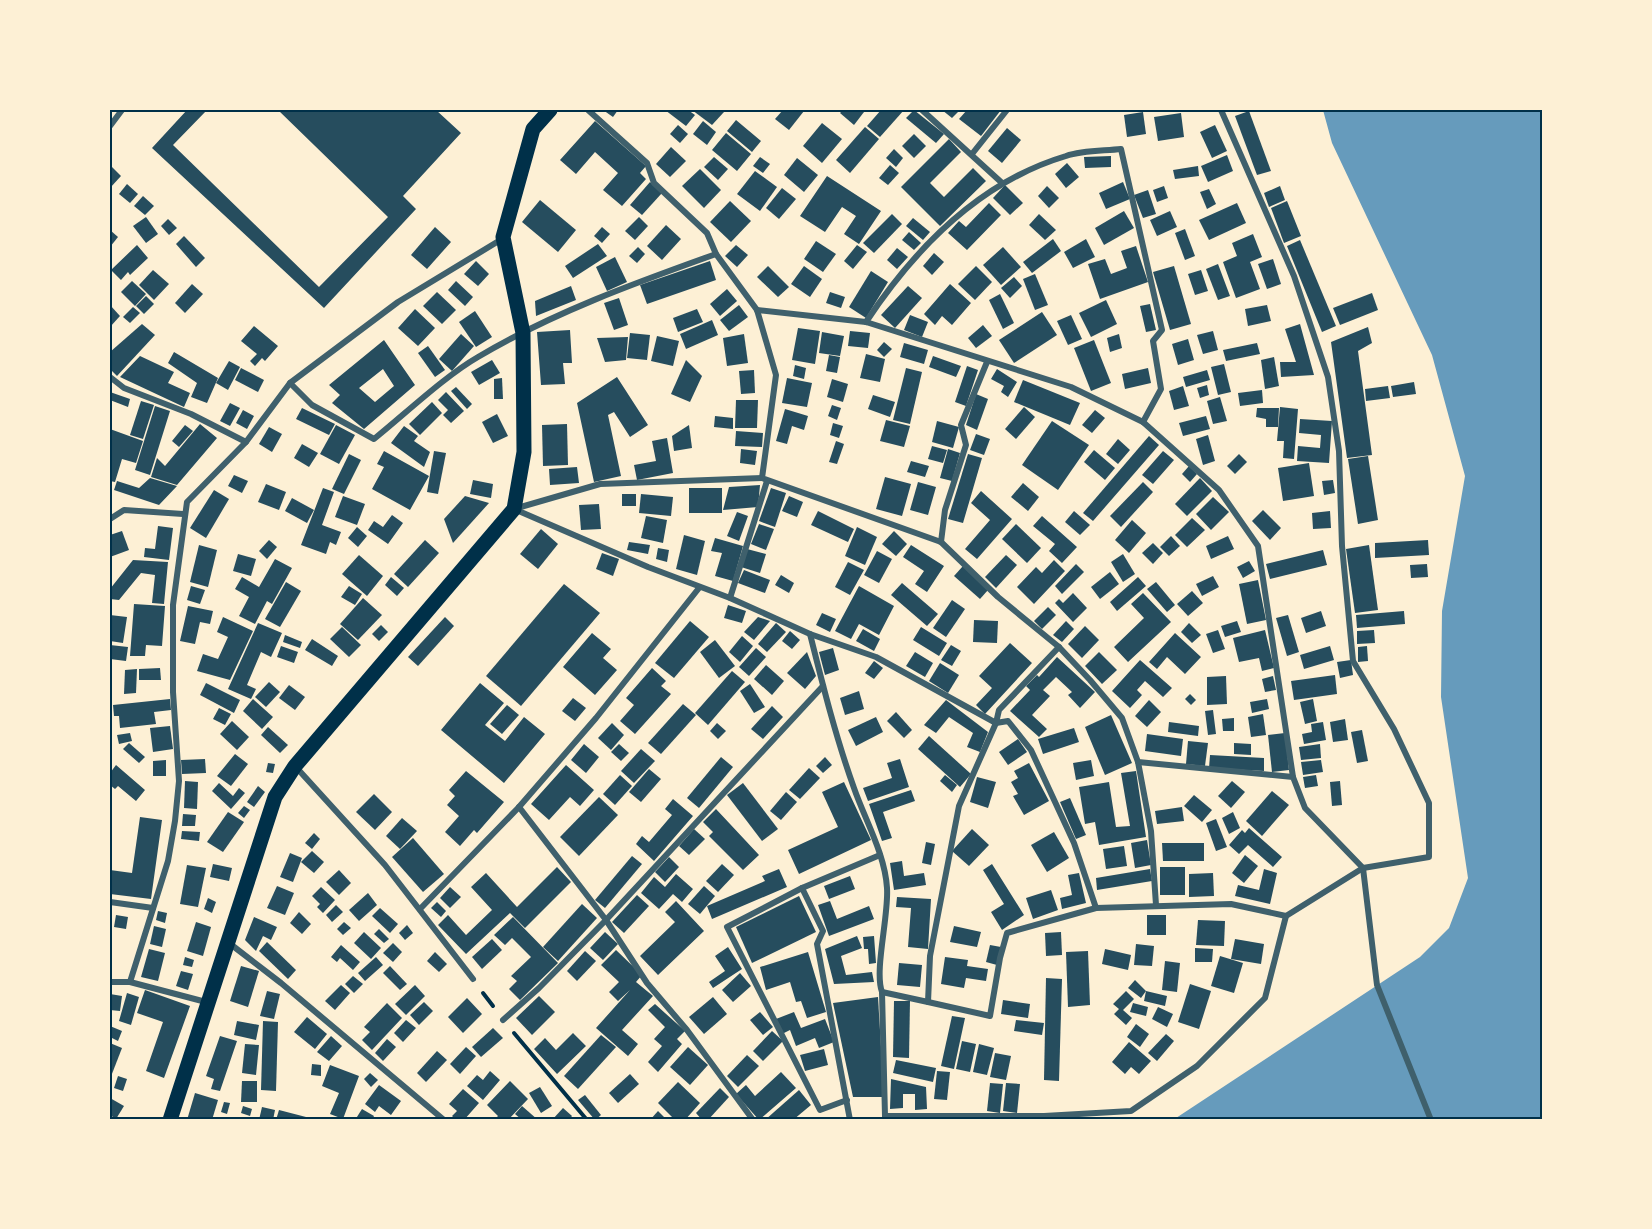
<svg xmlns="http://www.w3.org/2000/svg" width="1652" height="1229" font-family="'DM Sans',sans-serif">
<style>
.water{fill:#669bbc}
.building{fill:#264d5e;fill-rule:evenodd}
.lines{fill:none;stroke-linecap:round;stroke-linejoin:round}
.path{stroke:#003049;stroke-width:4}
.minor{stroke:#3f606c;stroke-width:6}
.primary{stroke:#003049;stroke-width:15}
.neatline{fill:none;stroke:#003049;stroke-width:2}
</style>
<rect width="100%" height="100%" fill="#fdf0d5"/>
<!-- water -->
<path class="water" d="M1323,110H1542V1119L1173,1120L1420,957L1449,928L1468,878L1441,697L1442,611L1465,476L1432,355L1332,143Z"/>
<!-- building -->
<g class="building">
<path d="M187,110H207L173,145L319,287L388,217L278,110H436L461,133L403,196L416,209L324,308L152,148Z"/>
<path d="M603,110H618L613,117Z"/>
<path d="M665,110H688L695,115L686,126Z"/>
<path d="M692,110H721L724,112L712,125Z"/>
<path d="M783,110H802L804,111L789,130L775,119Z"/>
<path d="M843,110H862L864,112L854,125L840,113Z"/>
<path d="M881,110H904L880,137L867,126Z"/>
<path d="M914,110L944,134L936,143L906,118Z"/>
<path d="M942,110H960L952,118Z"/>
<path d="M967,110H1001L981,136L959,119Z"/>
<path d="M1249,111L1271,171L1257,175L1235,116Z"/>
<path d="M1143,112L1146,134L1127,137L1124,115Z"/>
<path d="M1181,113L1184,137L1158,141L1154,117Z"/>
<path d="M736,120L761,141L752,152L727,131Z"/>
<path d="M595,121L646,166L640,173L646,179L622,206L603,190L618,173L595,152L576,174L560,160Z"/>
<path d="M703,121L716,132L707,145L693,134Z"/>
<path d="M822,123L842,139L822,163L803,146Z"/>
<path d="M678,125L688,134L680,143L670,134Z"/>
<path d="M1215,125L1227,151L1212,158L1200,132Z"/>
<path d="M865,127L879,139L850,173L836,160Z"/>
<path d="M1007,128L1021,140L1002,163L988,151Z"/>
<path d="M726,133L751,154L737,171L712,150Z"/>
<path d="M914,134L926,146L914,158L902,146Z"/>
<path d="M949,139L961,152L930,183L944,197L973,168L986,181L940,226L901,187Z"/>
<path d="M671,147L686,161L670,177L656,164Z"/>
<path d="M894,149L903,158L896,167L886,158Z"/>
<path d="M1227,155L1233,171L1208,182L1201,166Z"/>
<path d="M1111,156V167L1085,168L1084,157Z"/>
<path d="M714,157L728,169L718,180L704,167Z"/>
<path d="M760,157L770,164L763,173L753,166Z"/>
<path d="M797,158L818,175L804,192L784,175Z"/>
<path d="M1067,163L1079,177L1066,188L1055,174Z"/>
<path d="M110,165L121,176L110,188Z"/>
<path d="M890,165L899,173L888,185L879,178Z"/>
<path d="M1198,166L1199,176L1175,179L1173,170Z"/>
<path d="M700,169L721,190L704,208L682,186Z"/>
<path d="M755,171L777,187L760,211L737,194Z"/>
<path d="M827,176L881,211L859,244L844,234L856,216L842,207L825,232L800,216Z"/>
<path d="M650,182L662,193L642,215L630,205Z"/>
<path d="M1123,182L1130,199L1106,209L1099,193Z"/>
<path d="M127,184L138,194L130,203L119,194Z"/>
<path d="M1005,185L1023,203L1010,215L993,198Z"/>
<path d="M1047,186L1059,198L1049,208L1038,196Z"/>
<path d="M1164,186L1168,198L1157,202L1153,190Z"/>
<path d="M1280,186L1285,200L1269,207L1264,193Z"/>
<path d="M782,188L796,199L779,219L766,208Z"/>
<path d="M1209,189L1216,204L1207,209L1200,192Z"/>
<path d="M1148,190L1156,214L1143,218L1134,195Z"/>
<path d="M143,196L154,206L145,215L134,206Z"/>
<path d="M540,200L576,230L558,252L522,222Z"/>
<path d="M730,201L751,221L731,242L710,222Z"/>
<path d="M1287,201L1301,236L1284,243L1271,208Z"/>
<path d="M989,203L1001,215L967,250L948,233L959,221L966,227Z"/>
<path d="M1237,203L1246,223L1209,240L1199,220Z"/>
<path d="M1124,211L1134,228L1104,245L1095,228Z"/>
<path d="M1170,211L1177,227L1157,236L1150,220Z"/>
<path d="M892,214L902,224L874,253L863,243Z"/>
<path d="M1039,214L1056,230L1045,240L1029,225Z"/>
<path d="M146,217L158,234L146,243L133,226Z"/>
<path d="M639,217L648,226L635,240L625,231Z"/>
<path d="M913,218L930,232L923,240L906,226Z"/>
<path d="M168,219L177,228L169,235L161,226Z"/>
<path d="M666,225L681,239L662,260L647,246Z"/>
<path d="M435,227L451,242L427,269L411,255Z"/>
<path d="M602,227L610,234L602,243L594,236Z"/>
<path d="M1185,229L1195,256L1185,260L1175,233Z"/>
<path d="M110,230L118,237L110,247Z"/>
<path d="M909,232L921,243L914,250L902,240Z"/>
<path d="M1253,234L1262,257L1250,262L1260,289L1236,298L1223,262L1237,256L1232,243Z"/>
<path d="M184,236L205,258L196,267L176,244Z"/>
<path d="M1053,239L1061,251L1032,273L1023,262Z"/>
<path d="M1086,239L1095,257L1073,268L1064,252Z"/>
<path d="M1300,240L1336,326L1322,332L1287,246Z"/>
<path d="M816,241L836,254L823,272L804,259Z"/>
<path d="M598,244L607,256L573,278L565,266Z"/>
<path d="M137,245L148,258L130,275L128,272L121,280L111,270Z"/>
<path d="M736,245L748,255L737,267L725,256Z"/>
<path d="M857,245L867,252L853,269L844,261Z"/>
<path d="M1136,246L1148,282L1100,299L1088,264L1105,259L1111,274L1127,268L1121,251Z"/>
<path d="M638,247L645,254L637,263L629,256Z"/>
<path d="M1003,247L1021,267L1001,285L983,265Z"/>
<path d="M897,248L908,257L897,269L887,260Z"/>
<path d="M934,253L944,262L932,275L923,266Z"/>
<path d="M615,257L627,282L607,291L596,267Z"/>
<path d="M1273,259L1281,284L1267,289L1258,264Z"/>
<path d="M476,261L489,274L478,286L464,274Z"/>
<path d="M710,261L716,280L647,304L640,285Z"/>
<path d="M1218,264L1230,296L1218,300L1206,269Z"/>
<path d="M768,266L789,287L778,297L757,277Z"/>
<path d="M804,266L822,279L810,297L791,284Z"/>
<path d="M976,266L992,282L975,300L958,284Z"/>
<path d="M1174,266L1191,324L1170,330L1153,272Z"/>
<path d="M153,270L169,284L154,300L139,285Z"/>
<path d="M1201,270L1208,291L1195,295L1188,274Z"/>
<path d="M871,271L888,282L866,318L849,307Z"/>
<path d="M1035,274L1048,305L1035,310L1023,279Z"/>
<path d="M1014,277L1022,286L1010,298L1001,288Z"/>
<path d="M132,281L146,294L135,306L121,292Z"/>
<path d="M456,281L473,297L465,306L448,290Z"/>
<path d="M192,284L203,294L185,313L175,303Z"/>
<path d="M950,284L971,303L952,325L942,316L935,325L924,314Z"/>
<path d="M571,286L576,300L536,316L535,301Z"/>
<path d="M908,286L922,298L895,328L881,315Z"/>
<path d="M727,289L737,301L720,316L710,304Z"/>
<path d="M437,292L456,310L442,324L423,306Z"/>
<path d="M830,292L845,297L841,308L826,303Z"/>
<path d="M1372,293L1378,310L1340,325L1333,308Z"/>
<path d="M1000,294L1014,323L1003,329L989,300Z"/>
<path d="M146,296L154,304L144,314L136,306Z"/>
<path d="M619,298L628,325L614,330L604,303Z"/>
<path d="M1106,300L1117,324L1091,337L1079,313Z"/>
<path d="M1150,304L1156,330L1146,332L1140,306Z"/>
<path d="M110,305L120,316L110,327Z"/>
<path d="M739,305L748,317L729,331L720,320Z"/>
<path d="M1267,305L1271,321L1248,326L1245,309Z"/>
<path d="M133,307L140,313L130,323L123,317Z"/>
<path d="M415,309L435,328L418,346L398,328Z"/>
<path d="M697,309L703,322L678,332L673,318Z"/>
<path d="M475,311L492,337L476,347L459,322Z"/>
<path d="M1042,312L1057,335L1014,363L999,340Z"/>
<path d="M910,315L928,322L922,337L904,330Z"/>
<path d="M1071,315L1082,339L1068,345L1057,321Z"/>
<path d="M712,320L718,335L686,349L680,334Z"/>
<path d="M142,324L155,335L117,376L110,369V352Z"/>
<path d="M1300,324L1314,375L1281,377L1280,362H1296L1285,329Z"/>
<path d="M983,325L992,336L976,348L968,338Z"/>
<path d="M254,326L278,346L265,361L262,358L255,366L250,361L257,354L241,341Z"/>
<path d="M1368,327L1372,343L1358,351L1372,455L1347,458L1331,342Z"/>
<path d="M798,328L820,331L815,364L792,360Z"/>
<path d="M570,330L572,363H563L565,384L541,385L537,332Z"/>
<path d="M850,331L870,333L868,348L848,346Z"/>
<path d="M1213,331L1218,350L1203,354L1197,335Z"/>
<path d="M822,332L844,336L840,356L819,353Z"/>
<path d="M630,333L650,335L647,360L627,358Z"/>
<path d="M461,334L474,346L452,371L439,359Z"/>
<path d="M744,334L748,363L727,366L723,338Z"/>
<path d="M1119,334L1122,348L1110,352L1107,338Z"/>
<path d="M657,336L679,341L673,366L651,361Z"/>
<path d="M628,337L626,360L605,362L597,338Z"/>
<path d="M1188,339L1194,360L1178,365L1172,344Z"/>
<path d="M384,340L415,385L364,429L332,403L340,395L329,385ZM383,369L394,386L375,402L359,388Z"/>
<path d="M1094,340L1111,383L1091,391L1074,348Z"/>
<path d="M884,342L892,349L884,357L877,350Z"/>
<path d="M904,343L928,350L924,364L900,357Z"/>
<path d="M1257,343L1260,354L1226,361L1223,350Z"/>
<path d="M428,346L445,370L435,377L418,353Z"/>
<path d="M174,352L218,378L207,403L191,397L197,383L168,363Z"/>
<path d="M866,354L885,359L880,382L860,378Z"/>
<path d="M829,355L840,357L837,373L826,371Z"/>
<path d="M140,356L174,372L168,383L190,393L184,407L120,377Z"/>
<path d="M933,356L961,366L956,377L929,367Z"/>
<path d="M1274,357L1279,386L1265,389L1261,360Z"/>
<path d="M492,360L500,373L479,385L471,372Z"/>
<path d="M686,360L702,376L690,402L671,394Z"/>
<path d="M229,361L240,367L228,390L216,383Z"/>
<path d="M1224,364L1231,392L1218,395L1211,367Z"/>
<path d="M795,365L806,368L804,379L793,376Z"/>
<path d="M967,366L978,370L966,406L955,402Z"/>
<path d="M241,368L264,380L258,392L235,380Z"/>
<path d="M906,368L922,372L910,424L893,420Z"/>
<path d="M1148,368L1151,383L1125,389L1122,374Z"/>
<path d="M997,369L1017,382L1008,397L1001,392L1004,386L991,379Z"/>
<path d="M754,370L755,393L741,394L739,371Z"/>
<path d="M1207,370L1210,380L1186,387L1183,377Z"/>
<path d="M617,377L648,425L630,437L614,412L608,415L621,476L594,482L577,403Z"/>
<path d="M502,378L503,399H494V379Z"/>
<path d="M787,378L812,383L807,407L782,403Z"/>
<path d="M832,379L848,384L843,402L827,397Z"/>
<path d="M1023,380L1080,403L1070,425L1014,402Z"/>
<path d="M1414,382L1416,394L1393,397L1391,386Z"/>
<path d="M1207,385L1209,395L1200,398L1197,388Z"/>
<path d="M1183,386L1189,406L1174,410L1169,391Z"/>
<path d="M1388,386L1390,398L1366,401L1365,389Z"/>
<path d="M456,387L472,404L467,409L451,391Z"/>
<path d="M1262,390L1263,403L1240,406L1238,393Z"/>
<path d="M110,392L130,399L128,407L110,400Z"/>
<path d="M446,392L464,411L451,423L443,415L448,410L438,400Z"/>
<path d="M976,394L988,399L977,430L966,425Z"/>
<path d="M873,395L895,402L890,417L868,409Z"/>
<path d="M1220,397L1227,421L1213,424L1207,401Z"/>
<path d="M736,400H758L757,428H735Z"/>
<path d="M141,401L154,405L143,439L130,435Z"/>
<path d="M432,402L442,413L420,435L409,424Z"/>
<path d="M230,403L240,408L230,426L220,421Z"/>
<path d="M832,405L841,408L837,420L828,416Z"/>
<path d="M155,406L170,411L150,475L135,470Z"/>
<path d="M1024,407L1035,417L1016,439L1005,429Z"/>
<path d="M1280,407L1298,409L1294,459L1283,458L1284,441H1277Z"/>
<path d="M302,408L335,424L329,435L296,419Z"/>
<path d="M1257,408H1279L1278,427H1266V419L1256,417Z"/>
<path d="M785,409L808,416L804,430L792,426L787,444L776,441Z"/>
<path d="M243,410L254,416L247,429L236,423Z"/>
<path d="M1095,410L1105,418L1092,433L1082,425Z"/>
<path d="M497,414L508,436L493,443L482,422Z"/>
<path d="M715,416L733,418V429L714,427Z"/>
<path d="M1206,416L1210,429L1183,436L1179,423Z"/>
<path d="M1300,419L1332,421L1329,463L1297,461L1298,446L1320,448L1321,435L1299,433Z"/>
<path d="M886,420L910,426L904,447L880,441Z"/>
<path d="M937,421L959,427L953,448L932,442Z"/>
<path d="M1052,421L1089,445L1058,490L1022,465Z"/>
<path d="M833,423L843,426L839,438L830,435Z"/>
<path d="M200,424L217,438L177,485L151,477L157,458L165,466Z"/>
<path d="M567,424L568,465L543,466L542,425Z"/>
<path d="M185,425L193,431L179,447L172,441Z"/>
<path d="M336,425L355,435L339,464L320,454Z"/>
<path d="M689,425L692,448L674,451L672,436Z"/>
<path d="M404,426L418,436L414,441L430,452L424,467L391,443Z"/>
<path d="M269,427L282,434L272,452L259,444Z"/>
<path d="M110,429L143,441L136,463L122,459L115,482L110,481Z"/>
<path d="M736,431L763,433L762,447L735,446Z"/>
<path d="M976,434L990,439L984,455L970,450Z"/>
<path d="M1208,435L1215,461L1203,465L1196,439Z"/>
<path d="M1149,436L1159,445L1093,521L1083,513Z"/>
<path d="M667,438L673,473L637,480L634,465L656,461L652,441Z"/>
<path d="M1118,439L1130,450L1118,464L1106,454Z"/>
<path d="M836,441L844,444L837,464L829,462Z"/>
<path d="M302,444L318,453L309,467L294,458Z"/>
<path d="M932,446L947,450L943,463L928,459Z"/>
<path d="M741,449L757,451L755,465L740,463Z"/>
<path d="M948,449L960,453L952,481L940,478Z"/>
<path d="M1094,450L1115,468L1105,480L1084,462Z"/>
<path d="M384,451L429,476L410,510L372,489L384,467L377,464Z"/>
<path d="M434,451L446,453L438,494L427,492Z"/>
<path d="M1163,451L1174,460L1153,484L1142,475Z"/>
<path d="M349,454L361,460L344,494L332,489Z"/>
<path d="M968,454L982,458L963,523L948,519Z"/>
<path d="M1239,454L1247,462L1235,474L1227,466Z"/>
<path d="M1368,456L1378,520L1358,524L1348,459Z"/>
<path d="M911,461L929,466L925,477L907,472Z"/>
<path d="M1309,463L1314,496L1283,501L1278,468Z"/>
<path d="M1189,466L1197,474L1190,482L1182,474Z"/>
<path d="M577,467L579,483L550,485L549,469Z"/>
<path d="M234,475L248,481L242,493L228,486Z"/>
<path d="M885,477L911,484L902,516L876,509Z"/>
<path d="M150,478L177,486L159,505L114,490L117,481L139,488Z"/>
<path d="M1200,478L1212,491L1187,516L1175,504Z"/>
<path d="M473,480L493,484L491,498L470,494Z"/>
<path d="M1333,480L1335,493L1324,495L1322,481Z"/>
<path d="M918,482L936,487L928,515L910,510Z"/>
<path d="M1143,482L1153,492L1121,527L1110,516Z"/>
<path d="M1023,483L1039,497L1028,511L1011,497Z"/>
<path d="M266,484L286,492L279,510L258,502Z"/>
<path d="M760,485L758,507L723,510L729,487Z"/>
<path d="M323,488L334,492L322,525L341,532L336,545L330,542L326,554L301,545Z"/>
<rect x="689" y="488" width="33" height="25"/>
<path d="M771,488L786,493L775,527L759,521Z"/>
<path d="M214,490L229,499L206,538L190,528Z"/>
<path d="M981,491L1012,519L977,559L965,549L990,520L971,503Z"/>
<rect x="622" y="494" width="14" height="12"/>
<path d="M641,494L673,497L671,516L639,513Z"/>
<path d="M343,496L365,504L357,525L335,517Z"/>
<path d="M465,496L489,503L453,543L444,519Z"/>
<path d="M789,496L803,502L797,517L782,511Z"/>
<path d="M1213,497L1229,512L1211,530L1196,514Z"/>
<path d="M292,498L314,510L307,523L285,511Z"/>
<path d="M599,504L601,529L581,530L579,505Z"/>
<path d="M1263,510L1281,528L1270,540L1252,521Z"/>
<path d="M818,511L854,529L848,542L811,525Z"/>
<path d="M1074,511L1090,525L1080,535L1065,522Z"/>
<path d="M1330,511L1331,528L1313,529L1312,513Z"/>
<path d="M737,512L748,516L739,541L727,536Z"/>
<path d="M392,515L403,523L388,544L368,530L374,521L383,527Z"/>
<path d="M646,516L667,520L663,543L641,538Z"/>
<path d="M1042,516L1077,547L1062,563L1049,551L1055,544L1033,526Z"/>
<path d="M1192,518L1205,530L1187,547L1175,535Z"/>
<path d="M1132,520L1146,533L1129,553L1115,540Z"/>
<path d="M759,524L774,529L766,550L751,544Z"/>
<path d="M1016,524L1041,548L1027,563L1002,539Z"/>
<path d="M158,526L173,528L169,560L144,557L145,548L155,549Z"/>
<path d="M357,527L367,536L358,547L348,538Z"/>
<path d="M857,527L877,537L865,565L845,556Z"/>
<path d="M541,529L558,544L538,569L520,554Z"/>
<path d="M122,531L129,550L110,557V535Z"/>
<path d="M894,531L907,544L896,556L882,544Z"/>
<path d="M684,535L705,541L697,575L676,569Z"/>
<path d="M1171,536L1180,546L1169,556L1160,547Z"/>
<path d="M1228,536L1234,549L1211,559L1206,546Z"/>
<path d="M715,538L743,546L733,581L715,576L722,553L711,551Z"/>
<path d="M269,540L277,547L267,559L259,551Z"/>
<path d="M425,540L439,553L408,587L394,574Z"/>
<path d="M1428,540L1429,555L1375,558V543Z"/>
<path d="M629,542L650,545L648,554L627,550Z"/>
<path d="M1153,543L1163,553L1153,564L1142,553Z"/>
<path d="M199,545L217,550L208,587L190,582Z"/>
<path d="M911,545L944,566L927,592L915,584L924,571L903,557Z"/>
<path d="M1369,545L1378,610L1355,613L1346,549Z"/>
<path d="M658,548L669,550L667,562L656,559Z"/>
<path d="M747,549L766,554L760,573L741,567Z"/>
<path d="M1323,550L1327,565L1270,579L1266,564Z"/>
<path d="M877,551L892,559L879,583L864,575Z"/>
<path d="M602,553L619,559L613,576L596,569Z"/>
<path d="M238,554L256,559L251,576L233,571Z"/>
<path d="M1123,554L1135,574L1123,582L1111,562Z"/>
<path d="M359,555L383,576L367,596L342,574Z"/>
<path d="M1006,555L1017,565L996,588L985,577Z"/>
<path d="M275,559L292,568L272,604L267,601L255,624L239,616L249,597L235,589L242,577L259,587Z"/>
<path d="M133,560L168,562L164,604L152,603L155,575L141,573L119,600L110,599V589Z"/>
<path d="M1054,560L1065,571L1034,604L1017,587L1036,567L1042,573Z"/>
<path d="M1249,561L1255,571L1243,578L1237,567Z"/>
<path d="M848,562L864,570L850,595L835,587Z"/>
<path d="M1076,564L1084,572L1062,594L1055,586Z"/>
<path d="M1427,564L1428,577L1411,578L1410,565Z"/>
<path d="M963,566L988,590L980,599L954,576Z"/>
<path d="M744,570L770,580L765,593L738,583Z"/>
<path d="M1110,572L1119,584L1100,599L1091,587Z"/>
<path d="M781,575L794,583L789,593L775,585Z"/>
<path d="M1213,576L1219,587L1202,596L1196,584Z"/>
<path d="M391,577L404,588L397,596L385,585Z"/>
<path d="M1138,577L1146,586L1117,611L1110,602Z"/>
<path d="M1258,580L1266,620L1247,624L1239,584Z"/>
<path d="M286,582L301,591L280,627L265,619Z"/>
<path d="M1156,582L1175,605L1167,612L1147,589Z"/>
<path d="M902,583L938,614L927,626L891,595Z"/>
<path d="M564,584L600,613L521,706L486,676Z"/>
<path d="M191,586L205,590L200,604L187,600Z"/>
<path d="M349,586L362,594L355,605L341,597Z"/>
<path d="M859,586L894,606L879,635L859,624L851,639L835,631Z"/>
<path d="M1192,591L1203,603L1188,616L1177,604Z"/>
<path d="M1073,593L1087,608L1073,622L1055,603L1059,599L1063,603Z"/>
<path d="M1143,593L1171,622L1128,662L1114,647L1144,618L1131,604Z"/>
<path d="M363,598L382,615L358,640L340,624Z"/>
<path d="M952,600L965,609L946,637L933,628Z"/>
<path d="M134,604L165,606L162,646L146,645L145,656H130Z"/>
<path d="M728,605L746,611L742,623L724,618Z"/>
<path d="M188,606L213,611L210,624L200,622L195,644L180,641Z"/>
<path d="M1048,607L1056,615L1042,629L1034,621Z"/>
<path d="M1321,611L1326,626L1306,633L1301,618Z"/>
<path d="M1404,611L1405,624L1357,628L1356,615Z"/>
<path d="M822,613L836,619L830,632L816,625Z"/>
<path d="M110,615L127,617L123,643L110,641Z"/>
<path d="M1288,615L1299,652L1287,656L1276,618Z"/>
<path d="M223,617L253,631L230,680L197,671L203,654L218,659L228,637L217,632Z"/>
<path d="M445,617L454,626L418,666L408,657Z"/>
<path d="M758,617L770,621L754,640L744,632Z"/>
<path d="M974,620L998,621L997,643L973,642Z"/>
<path d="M690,621L709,637L674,678L655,663Z"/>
<path d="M1066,621L1074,629L1062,642L1053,635Z"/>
<path d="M1237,621L1241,632L1225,637L1221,626Z"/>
<path d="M258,623L282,633L271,657L261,652L247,685L256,689L251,699L228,689Z"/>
<path d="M776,623L786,632L767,652L758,644Z"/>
<path d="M1189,623L1201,635L1192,643L1181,632Z"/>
<path d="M381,625L388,632L379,641L372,634Z"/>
<path d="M1085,626L1099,640L1082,658L1068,644Z"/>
<path d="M342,627L361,645L349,657L330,639Z"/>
<path d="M921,627L947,643L939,656L913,640Z"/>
<path d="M863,629L880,639L874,651L856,641Z"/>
<path d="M1218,630L1225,649L1213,653L1206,634Z"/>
<path d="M1265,630L1274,668L1262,671L1259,658L1239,662L1233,638Z"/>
<path d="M1374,630L1375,643L1357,644V631Z"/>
<path d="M790,631L800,640L792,649L782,641Z"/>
<path d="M592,633L611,649L603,658L617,670L595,695L563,667Z"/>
<path d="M1175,633L1201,657L1185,674L1167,657L1157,669L1149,662Z"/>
<path d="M285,635L302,642L300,648L283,642Z"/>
<path d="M742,636L753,646L740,662L729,652Z"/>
<path d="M312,639L338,656L332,666L305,650Z"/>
<path d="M715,640L735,666L719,678L700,652Z"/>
<path d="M1010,643L1032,663L985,714L976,705L992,688L979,676Z"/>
<path d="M110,645L128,647L126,661L110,659Z"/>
<path d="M951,645L961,651L952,666L941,660Z"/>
<path d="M281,646L298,652L294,663L277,657Z"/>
<path d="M1330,646L1334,660L1304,669L1300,655Z"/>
<path d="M1367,646L1368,661L1358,662V647Z"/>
<path d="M756,648L766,657L749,676L739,667Z"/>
<path d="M833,648L839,670L825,675L819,652Z"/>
<path d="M807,652L816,676L805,689L787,673Z"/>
<path d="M915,652L933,663L925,677L906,666Z"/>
<path d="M1099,652L1117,670L1102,684L1085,666Z"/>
<path d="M1057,657L1095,692L1080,708L1068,695L1072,692L1056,677L1043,690L1050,696L1032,715L1047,729L1039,737L1010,711L1030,690L1026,686L1037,675L1039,677Z"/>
<path d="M1140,660L1172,688L1163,697L1145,681L1137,690L1142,695L1130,708L1112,691Z"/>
<path d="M1351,660L1353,675L1340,678L1337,662Z"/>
<path d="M874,661L883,668L874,679L865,673Z"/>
<path d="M940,663L959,675L948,693L929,681Z"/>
<path d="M766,665L784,681L772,695L754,679Z"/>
<path d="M160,668L161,680H139V669Z"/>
<path d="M652,668L666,681L661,686L671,694L635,734L620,721L634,705L626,698Z"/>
<path d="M137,669L136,693L124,694L125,670Z"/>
<path d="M732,671L745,682L708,725L695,713Z"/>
<path d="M1335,675L1337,694L1294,700L1291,681Z"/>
<path d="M1226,676L1227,704L1207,705V677Z"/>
<path d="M1273,676L1276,690L1265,692L1262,679Z"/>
<path d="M269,682L280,692L266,707L255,697Z"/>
<path d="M206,683L240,700L234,713L200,695Z"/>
<path d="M480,683L504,703L485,725L505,741L524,717L545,734L504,783L441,730Z"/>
<path d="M750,684L765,707L754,713L740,691Z"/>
<path d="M289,685L305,697L295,710L279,698Z"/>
<path d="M859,691L864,709L845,715L840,698Z"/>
<path d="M1190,694L1196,700L1191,705L1185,699Z"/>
<path d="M573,698L586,708L575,721L562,711Z"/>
<path d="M170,699L171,710L154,712L156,724L120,728L119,716H114L113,705Z"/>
<path d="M253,699L273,717L262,729L243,711Z"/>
<path d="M1267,699L1269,709L1252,713L1250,702Z"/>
<path d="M1313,699L1317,721L1305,724L1300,702Z"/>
<path d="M946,700L988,732L980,752L967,747L973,733L949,717L936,733L924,725Z"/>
<path d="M1149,700L1161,712L1147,727L1135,716Z"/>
<path d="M683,704L696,715L661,754L648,743Z"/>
<path d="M507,705L519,715L502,734L490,724Z"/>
<path d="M772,706L783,717L763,739L751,729Z"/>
<path d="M219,708L231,714L225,725L213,719Z"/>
<path d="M1213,710L1216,734L1208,735L1205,711Z"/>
<path d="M896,712L912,730L904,738L887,721Z"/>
<path d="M1263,714L1266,735L1251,737L1248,717Z"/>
<path d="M1111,715L1132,763L1105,775L1085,727Z"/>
<path d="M876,717L883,732L856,746L848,730Z"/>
<path d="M1234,718V731H1223L1222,719Z"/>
<path d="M1345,719L1348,740L1333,742L1330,722Z"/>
<path d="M232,721L249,737L237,750L220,734Z"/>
<path d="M1169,722L1199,726L1198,736L1168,732Z"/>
<path d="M1323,722L1326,740L1304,744L1302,734L1312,732L1311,724Z"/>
<path d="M612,723L624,735L611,750L598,738Z"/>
<path d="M717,723L726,731L718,739L710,731Z"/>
<path d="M170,726L173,749L153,752L150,728Z"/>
<path d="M268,727L288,745L280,753L261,735Z"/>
<path d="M1074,728L1079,742L1043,754L1038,739Z"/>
<path d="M1362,730L1368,761L1357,763L1351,732Z"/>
<path d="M130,733L132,741L119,744L117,735Z"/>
<path d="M1285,733L1289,770L1272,772L1268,735Z"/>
<path d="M1147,734L1183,739L1181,756L1145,751Z"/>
<path d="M929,736L971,774L960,787L918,749Z"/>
<path d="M1018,739L1027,752L1008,765L999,752Z"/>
<path d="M1188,741L1208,743L1205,766L1186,764Z"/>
<path d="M129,743L145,757L139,763L123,749Z"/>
<path d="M1234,743L1251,744V755L1234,754Z"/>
<path d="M584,744L599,757L586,773L571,760Z"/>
<path d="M619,744L629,753L621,761L611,752Z"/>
<path d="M1320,744L1321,758L1301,760L1299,747Z"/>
<path d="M641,749L655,761L634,783L621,771Z"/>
<path d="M235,754L248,764L231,786L217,776Z"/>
<path d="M1210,755L1264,758V771L1209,768Z"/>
<path d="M721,757L733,767L699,808L687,798Z"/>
<path d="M825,757L832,765L823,773L816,766Z"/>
<path d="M205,759L206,773L182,774L181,760Z"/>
<path d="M900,759L909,787L868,801L863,788L892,778L887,763Z"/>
<path d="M166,760V776H153V761Z"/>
<path d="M1091,760L1094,776L1076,780L1073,763Z"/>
<path d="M1321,760L1323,772L1303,775L1301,762Z"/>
<path d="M268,763L275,764L273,773L266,772Z"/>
<path d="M1029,763L1049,801L1024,815L1013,796L1018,794L1011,782L1018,778L1014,771Z"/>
<path d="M116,765L145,790L136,801L118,786L115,789L110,785V773Z"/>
<path d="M566,765L594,790L580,806L570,797L549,820L531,804Z"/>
<path d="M809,768L820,778L800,799L789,790Z"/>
<path d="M649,769L661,779L641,802L629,792Z"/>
<path d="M466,771L504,802L477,833L474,830L460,846L445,832L459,816L447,805L455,796L449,790Z"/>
<path d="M1136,771L1146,837L1099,845L1095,822L1085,824L1079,787L1109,782L1116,827L1130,826L1121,773Z"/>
<path d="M620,775L632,786L615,805L603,794Z"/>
<path d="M945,775L957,785L952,792L940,781Z"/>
<path d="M1316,775L1318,786L1305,788L1303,777Z"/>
<path d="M977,777L996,782L988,808L970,802Z"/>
<path d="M185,781L198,782L197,809L184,808Z"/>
<path d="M1232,781L1245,792L1231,808L1218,796Z"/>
<path d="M1340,781L1342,805L1332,806L1330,782Z"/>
<path d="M844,782L871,840L799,874L788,850L838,827L822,792Z"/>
<path d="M219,783L233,796L239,788L245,793L231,809L212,791Z"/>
<path d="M743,783L778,829L762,841L727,795Z"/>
<path d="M258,786L265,792L254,807L247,802Z"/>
<path d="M911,790L915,801L883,812L892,838L882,841L869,804Z"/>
<path d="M1272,791L1289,805L1262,836L1246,821Z"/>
<path d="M786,792L797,802L781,820L770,811Z"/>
<path d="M374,794L392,812L375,830L356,812Z"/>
<path d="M1194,795L1212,810L1202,822L1184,806Z"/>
<path d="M599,797L618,815L579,856L560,837Z"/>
<path d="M1070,798L1086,835L1076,839L1060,802Z"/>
<path d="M673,799L693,816L654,861L636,844L642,836L649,842L672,815L665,809Z"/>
<path d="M244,806L250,810L244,818L238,813Z"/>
<path d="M1182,807L1184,821L1157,824L1155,811Z"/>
<path d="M716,809L759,855L743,870L709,836L713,832L703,822Z"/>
<path d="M228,812L244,822L223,852L207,842Z"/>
<path d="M1233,812L1240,828L1229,834L1222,818Z"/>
<path d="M183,814L196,815L195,826H182Z"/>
<path d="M140,817L162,820L151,899L110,894V870L132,873Z"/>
<path d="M402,818L417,831L400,849L386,836Z"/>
<path d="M1216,819L1227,847L1216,851L1206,823Z"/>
<path d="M1249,828L1282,857L1273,867L1248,845L1239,854L1229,845L1242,830L1245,833Z"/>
<path d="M694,829L705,839L689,855L679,846Z"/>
<path d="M972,829L989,845L969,866L952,851Z"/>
<path d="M182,831L200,832L199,841L181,839Z"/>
<path d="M1054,832L1069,858L1047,872L1031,845Z"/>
<path d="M314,833L320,839L312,849L305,843Z"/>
<path d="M413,838L444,874L423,892L392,857Z"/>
<path d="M1147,840L1151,865L1135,868L1131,843Z"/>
<path d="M926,842L935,844L931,865L922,863Z"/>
<path d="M1162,843H1204V861H1163Z"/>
<path d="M1124,846L1127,866L1106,869L1103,849Z"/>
<path d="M312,851L324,862L314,873L301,862Z"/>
<path d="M290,853L302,858L293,882L280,877Z"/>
<path d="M1245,855L1258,866L1244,883L1232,873Z"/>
<path d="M632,856L642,864L605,908L595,900Z"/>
<path d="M669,857L679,867L665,882L655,872Z"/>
<path d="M902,861L904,876L924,873L926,885L894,890L890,863Z"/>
<path d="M213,864L232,868L229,881L210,877Z"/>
<path d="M722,864L734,875L718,892L706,881Z"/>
<path d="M992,864L1024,915L1002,930L991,912L1004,904L983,870Z"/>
<path d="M187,865L206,868L198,907L180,904Z"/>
<path d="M557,867L571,882L525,928L510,913L466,954L438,925L448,915L466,935L492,910L471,887L486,873L517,907Z"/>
<rect x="1160" y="867" width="25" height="28"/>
<path d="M779,869L787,887L712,919L707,906L765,881L762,876Z"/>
<path d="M1150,869L1152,881L1097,890L1096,878Z"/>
<path d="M1264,869L1277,873L1270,904L1235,896L1238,885L1259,890Z"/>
<path d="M339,870L351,883L339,895L326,882Z"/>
<path d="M1079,873L1086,903L1062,909L1060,898L1072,895L1068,875Z"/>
<path d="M1213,873L1214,896L1189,897V874Z"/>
<path d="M676,874L693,889L682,902L673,894L659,909L641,893L654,877L665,887Z"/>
<path d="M850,876L855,889L829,899L824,886Z"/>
<path d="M277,886L294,893L285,915L267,908Z"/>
<path d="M704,886L715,896L700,914L688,904Z"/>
<path d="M321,887L335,900L323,913L317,907L320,904L312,896Z"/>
<path d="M450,887L461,897L450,908L440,898Z"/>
<path d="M1051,890L1058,910L1033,919L1026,898Z"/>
<path d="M368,893L377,905L359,921L349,910Z"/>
<path d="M637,895L649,906L624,933L612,922Z"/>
<path d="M799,896L816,932L752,963L736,927Z"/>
<path d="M897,897L931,899L928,949L908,947L911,908L896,907Z"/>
<path d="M208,898L216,902L212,913L204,909Z"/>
<path d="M676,901L704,931L658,975L640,956L675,922L665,912Z"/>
<path d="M830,901L837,919L869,906L874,919L829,936L818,905Z"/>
<path d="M437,902L446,911L441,917L431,908Z"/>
<path d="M582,904L597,918L558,961L543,947Z"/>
<path d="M336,905L343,912L332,922L326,915Z"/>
<path d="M380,908L398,924L390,933L372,916Z"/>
<path d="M158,911L167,913L165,923L156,920Z"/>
<path d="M299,912L311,924L302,934L290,923Z"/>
<path d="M116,915L128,917L126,929L114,927Z"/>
<rect x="1147" y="915" width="19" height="20"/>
<path d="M254,917L277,927L271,940L263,936L256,951L245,940Z"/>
<path d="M513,917L558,963L520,1000L509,989L517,981L511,976L531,957L512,938L505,945L494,935Z"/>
<path d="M1198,920L1225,921L1224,946L1196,945Z"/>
<path d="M196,922L211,927L203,956L187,951Z"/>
<path d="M344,922L351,928L343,935L337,929Z"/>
<path d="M407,925L413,933L405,940L399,933Z"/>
<path d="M154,926L166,929L162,947L150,944Z"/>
<path d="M954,926L981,932L977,947L950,942Z"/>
<path d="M379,929L389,939L384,943L374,934Z"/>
<path d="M364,932L381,948L371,959L354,943Z"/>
<path d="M605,932L618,944L603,960L590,948Z"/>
<path d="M1061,932L1062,955L1046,956L1045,933Z"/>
<path d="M857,936L862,948L841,956L846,975L872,972L874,982L834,984L825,949Z"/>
<path d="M874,936L876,963L869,964L868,949H864L863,937Z"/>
<path d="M492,939L502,950L482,969L472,957Z"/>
<path d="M1235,939L1264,944L1261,964L1231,959Z"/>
<path d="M267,942L296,970L288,979L259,951Z"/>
<path d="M393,943L402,952L393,962L383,953Z"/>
<path d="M1136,944L1154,946L1152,966L1134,965Z"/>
<path d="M341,945L360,962L353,970L340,958L337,962L331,957Z"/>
<path d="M990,945L1001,947L997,965L986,962Z"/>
<path d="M728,947L742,969L713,988L709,982L725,971L715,956Z"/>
<path d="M1195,948L1213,949L1212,962H1195Z"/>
<path d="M149,949L165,953L158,981L141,977Z"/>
<path d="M1105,949L1131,955L1128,970L1102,964Z"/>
<path d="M616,950L642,975L636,982L653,996L622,1030L638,1044L628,1056L596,1028L630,990L618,1001L609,992L619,982L601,965Z"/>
<path d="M585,951L596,961L577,981L567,971Z"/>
<path d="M1088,951L1090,1005L1068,1007L1066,952Z"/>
<path d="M435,952L447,964L439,972L427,961Z"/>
<path d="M808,952L826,1012L807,1018L801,1001L796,1002L790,982L766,990L760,967Z"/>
<path d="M1220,956L1243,963L1234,993L1211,986Z"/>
<path d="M185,957L194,960L192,967L183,965Z"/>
<path d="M376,957L383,965L365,981L358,973Z"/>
<path d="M945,957L968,960L967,966L988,969L986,981L966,978L964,988L941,984Z"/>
<path d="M1165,961L1180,963L1177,992L1162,990Z"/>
<path d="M899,963L922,965L920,987L897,985Z"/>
<path d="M241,966L259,971L248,1007L230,1001Z"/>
<path d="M390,966L407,984L400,990L383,973Z"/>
<path d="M181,971L193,974L188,990L176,986Z"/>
<path d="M740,973L751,986L733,1002L722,990Z"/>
<path d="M353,976L363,984L354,993L345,984Z"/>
<path d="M1046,978L1062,979L1059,1081L1044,1080Z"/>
<path d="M1135,980L1146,991L1167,996L1165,1006L1144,1001L1146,991L1141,998L1128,988Z"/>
<path d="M1190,984L1211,991L1199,1029L1178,1022Z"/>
<path d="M341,985L350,993L335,1010L325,1001Z"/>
<path d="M415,985L425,996L406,1015L395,1004Z"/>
<path d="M145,990L190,1006L164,1078L146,1071L163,1022L137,1013Z"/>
<path d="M267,991L280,994L274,1019L260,1016Z"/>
<path d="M1126,991L1134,999L1123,1010L1132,1018L1126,1025L1114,1014L1119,1009L1113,1004Z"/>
<path d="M127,993L139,997L131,1025L119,1021Z"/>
<path d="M110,994L122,996L120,1011L110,1010Z"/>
<path d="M539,996L555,1012L532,1035L516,1018Z"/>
<path d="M713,997L727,1014L704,1034L689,1017Z"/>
<path d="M878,997L884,1097H853L833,1003Z"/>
<path d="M467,998L482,1014L463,1033L448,1017Z"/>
<path d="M1003,1000L1030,1004L1028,1018L1001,1014Z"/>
<path d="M894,1001H910L909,1058L893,1057Z"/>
<path d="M424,1002L433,1011L419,1025L410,1015Z"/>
<path d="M387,1003L402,1018L372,1050L362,1040L370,1032L364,1027Z"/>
<path d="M1133,1003L1148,1007L1146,1016L1130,1012Z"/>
<path d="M655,1004L685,1031L677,1039L682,1044L658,1072L648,1062L662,1046L654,1039L665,1027L648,1010Z"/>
<path d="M1158,1007L1173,1014L1167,1027L1152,1019Z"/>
<path d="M760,1012L773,1027L763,1035L750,1020Z"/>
<path d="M794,1012L801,1028L825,1019L834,1042L819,1048L815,1038L796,1046L790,1030L782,1034L776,1019Z"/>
<path d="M952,1016L965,1018L954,1069L941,1066Z"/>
<path d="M307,1017L327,1034L315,1049L294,1032Z"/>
<path d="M406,1020L416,1028L403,1042L394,1033Z"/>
<path d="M1016,1020L1044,1023L1042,1035L1014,1031Z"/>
<path d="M237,1021L259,1025L256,1040L234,1035Z"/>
<path d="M263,1021L278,1022L276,1091L261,1090Z"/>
<path d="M1136,1024L1149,1034L1140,1047L1127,1037Z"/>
<path d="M110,1026L122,1031L118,1041L110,1037Z"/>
<path d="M493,1028L503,1038L481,1057L472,1047Z"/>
<path d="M772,1031L783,1041L763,1061L753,1051Z"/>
<path d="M573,1033L586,1046L557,1074L534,1049L545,1038L556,1050Z"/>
<path d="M1166,1034L1174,1041L1157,1061L1148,1053Z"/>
<path d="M601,1035L616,1047L578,1089L564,1076Z"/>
<path d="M220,1036L237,1041L220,1091L211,1089L214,1079L206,1076Z"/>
<path d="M331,1036L342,1046L329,1061L317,1052Z"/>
<path d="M387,1039L396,1047L383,1061L375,1053Z"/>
<path d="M962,1041L976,1044L970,1072L956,1069Z"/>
<path d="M1129,1042L1151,1061L1139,1074L1131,1067L1125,1074L1112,1062Z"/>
<path d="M110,1043L122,1048L110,1079Z"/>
<path d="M245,1044L259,1045L256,1075L242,1073Z"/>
<path d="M979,1044L994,1048L987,1075L973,1072Z"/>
<path d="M466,1047L476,1056L460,1074L450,1064Z"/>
<path d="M688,1047L708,1065L690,1085L670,1067Z"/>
<path d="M824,1049L828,1065L805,1071L800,1055Z"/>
<path d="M437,1051L447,1060L426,1082L417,1073Z"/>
<path d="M995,1053L1011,1056L1006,1080L990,1077Z"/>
<path d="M747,1055L759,1066L738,1087L727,1076Z"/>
<path d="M896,1060L936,1068L933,1082L893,1073Z"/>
<path d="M312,1064L321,1065V1076L311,1075Z"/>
<path d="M330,1065L359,1076L343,1119L330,1114L339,1093L322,1086Z"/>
<path d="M490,1071L500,1080L483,1100L467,1086L477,1075L483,1080Z"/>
<path d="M937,1071L950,1072L947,1100L934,1099Z"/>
<path d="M781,1072L796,1088L759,1120L736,1094L746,1085L755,1096Z"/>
<path d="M370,1073L378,1080L371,1087L364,1079Z"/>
<path d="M630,1074L639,1084L618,1103L609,1093Z"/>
<path d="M118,1076L127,1079L123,1091L114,1088Z"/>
<path d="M891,1079L926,1087L927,1109L915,1110V1094H903V1108L890,1109Z"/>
<path d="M242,1081H257V1102H241Z"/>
<path d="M510,1081L528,1099L508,1120H494L498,1116L487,1105Z"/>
<path d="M678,1082L700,1103L685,1120H675L658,1103Z"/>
<path d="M990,1083L1003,1084L1000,1113L987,1111Z"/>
<path d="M1006,1083L1020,1084L1017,1113L1003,1111Z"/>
<path d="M379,1085L401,1101L391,1115L379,1106L375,1112L365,1104Z"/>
<path d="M540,1087L552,1106L541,1113L529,1093Z"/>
<path d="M720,1088L729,1097L708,1120H702L696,1113Z"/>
<path d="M463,1089L479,1103L464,1120H456L452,1116L457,1111L449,1104Z"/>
<path d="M799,1090L811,1105L793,1120H765Z"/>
<path d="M195,1093L218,1100L212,1120H187Z"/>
<path d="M585,1095L601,1115L595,1120L578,1100Z"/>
<path d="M110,1098L124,1106L116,1119L110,1115Z"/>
<path d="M224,1102L230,1103L227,1114L221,1112Z"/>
<path d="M243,1106L252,1109L250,1116L241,1113Z"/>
<path d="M522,1106L538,1120H522L515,1114Z"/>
<path d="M262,1107L275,1110L273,1120H259Z"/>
<path d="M563,1108L572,1116L569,1120H552Z"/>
<path d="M362,1109L374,1116L372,1120H355Z"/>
<path d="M279,1110L306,1117L305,1120H276Z"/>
<path d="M658,1111L667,1120H650Z"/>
</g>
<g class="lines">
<!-- path -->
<g class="path">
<path d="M483,993L493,1006"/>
<path d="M514,1033L587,1120"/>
</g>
<!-- minor -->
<g class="minor">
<path d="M588,110L647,163L654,183L707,233L716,254L757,310L776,375L762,478L941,542L998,597L1059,647L1090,680L1122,718L1138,762L1293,777L1305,808L1363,868L1377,985L1431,1120"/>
<path d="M922,110L1001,182"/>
<path d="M110,126L122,110"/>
<path d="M972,154L1007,110"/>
<path d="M757,310L866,322L1071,387L1143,422L1219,490L1258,546L1293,777"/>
<path d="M866,322C915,248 979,182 1066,156C1083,150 1104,151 1121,149L1162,330L1153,341L1161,389L1143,422"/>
<path d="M110,377L124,388L191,414L246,442"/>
<path d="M290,383L312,405L374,439C405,414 445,376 478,357C552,313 635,283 716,254"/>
<path d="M514,509L648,567L730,598L810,634L876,657L996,723L959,806L930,956L928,1002L882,992"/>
<path d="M514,509L600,484L762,478"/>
<path d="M110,519L124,510L183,514"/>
<path d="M941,542L945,510L966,445L961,425L987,362"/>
<path d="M730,598L767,481"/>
<path d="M810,634C823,686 836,738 854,788C865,820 885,854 887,888C889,915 874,971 882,992L885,1116"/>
<path d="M1059,647L999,710L996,723L1008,721L1031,750L1074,843L1096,908"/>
<path d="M1138,762L1151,831L1156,905"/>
<path d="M295,766L385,865L473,979"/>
<path d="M519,807L606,920L647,983L687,1030L753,1120"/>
<path d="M802,888L823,931L817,944L850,1120"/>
<path d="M110,902L153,908"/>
<path d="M420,909L519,807L596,718L699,588"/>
<path d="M229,943L281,983L444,1120"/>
<path d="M110,982H130L206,1002"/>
<path d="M130,982L168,861L175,821L179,781L173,692V605L187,502L246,442L290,383L398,302L502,239"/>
<path d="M928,1002L990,1016L1000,958L1007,933L1096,908L1231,904L1286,916"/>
<path d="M503,1020L539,988L606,920L823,686"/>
<path d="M847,1100L820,1110L727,927L802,888L880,855"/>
<path d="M886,1120L885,1116H1044L1131,1111L1197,1066L1265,998L1286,916L1363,868L1429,857V803L1394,729L1353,661L1342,546L1339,451L1328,377L1294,276L1221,110"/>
</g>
<!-- primary -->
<path class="primary" d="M170,1120L275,797L295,766L514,509L524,452L523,333L503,237L533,129L550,110"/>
</g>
<!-- border -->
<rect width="1652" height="1229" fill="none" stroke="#fdf0d5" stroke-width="222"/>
<rect x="111" y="111" width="1430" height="1007" class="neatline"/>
</svg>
